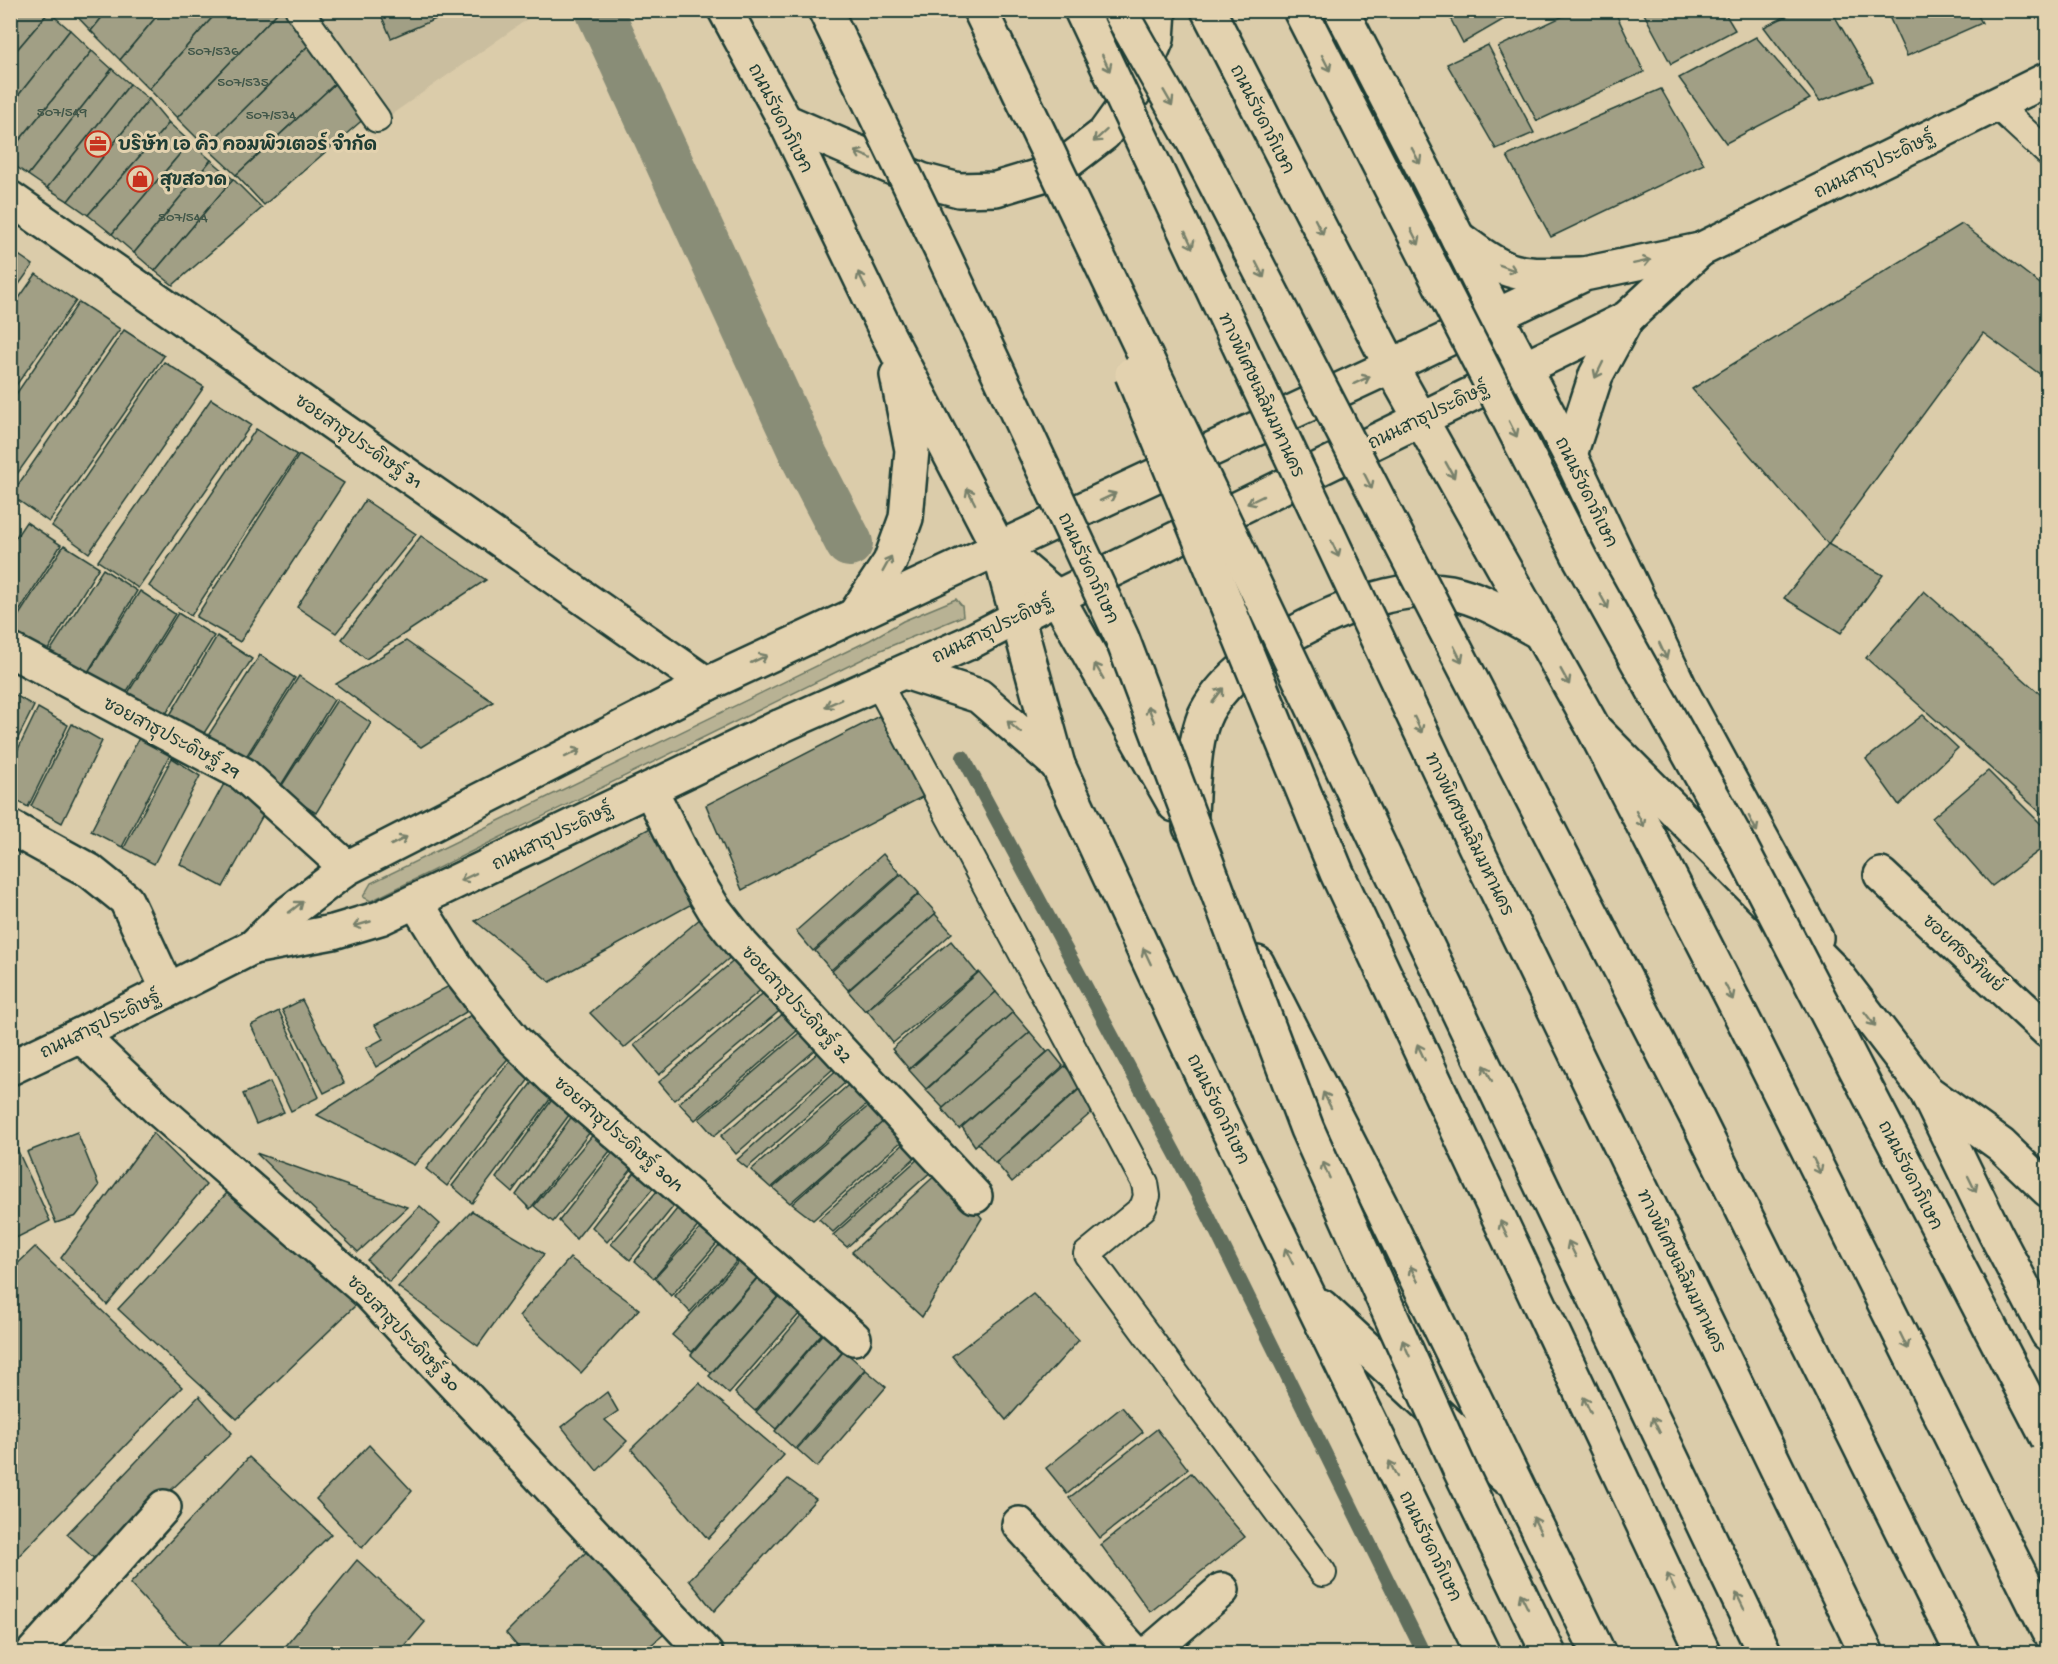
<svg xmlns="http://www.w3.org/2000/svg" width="2058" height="1664" font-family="'Gochi Hand','Playpen Sans Thai',sans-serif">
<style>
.built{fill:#cabe9f}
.green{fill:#b8b294;stroke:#6c7864;stroke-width:1.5}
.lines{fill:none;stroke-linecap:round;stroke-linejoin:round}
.stream{stroke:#5f6d5c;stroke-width:14}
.canal{stroke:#898d77;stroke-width:48}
.building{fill:#a19f85;stroke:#1f3d34;stroke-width:1.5}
.service-casing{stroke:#1f3d34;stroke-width:30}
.minor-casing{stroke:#1f3d34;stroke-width:38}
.secondary-casing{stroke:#1f3d34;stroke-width:38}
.motorway-casing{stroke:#1f3d34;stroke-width:38}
.service{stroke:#e3d2af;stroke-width:26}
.minor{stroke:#e3d2af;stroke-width:33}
.secondary{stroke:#e3d2af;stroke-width:33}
.motorway{stroke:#e3d2af;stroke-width:33}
.secondary-bridge-casing{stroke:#1f3d34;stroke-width:38;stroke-linecap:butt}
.motorway-bridge-casing{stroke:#1f3d34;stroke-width:38;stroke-linecap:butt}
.secondary-bridge{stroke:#e3d2af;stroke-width:33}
.motorway-bridge{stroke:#e3d2af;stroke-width:33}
.oneway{stroke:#77806b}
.labels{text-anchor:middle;stroke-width:6;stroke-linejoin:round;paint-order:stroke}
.number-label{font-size:15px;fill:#405648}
.street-label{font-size:18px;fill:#1f3d34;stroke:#e3d2af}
.poi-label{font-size:18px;font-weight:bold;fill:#1f3d34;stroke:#e3d2af;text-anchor:start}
</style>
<rect width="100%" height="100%" fill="#dbccaa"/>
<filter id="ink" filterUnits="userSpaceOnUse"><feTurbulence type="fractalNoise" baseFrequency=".0167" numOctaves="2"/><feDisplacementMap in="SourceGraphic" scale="12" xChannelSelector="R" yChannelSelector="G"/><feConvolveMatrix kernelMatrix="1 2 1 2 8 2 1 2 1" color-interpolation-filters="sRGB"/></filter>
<g filter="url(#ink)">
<!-- built -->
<path class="built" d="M312,11H539L385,119Z"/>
<!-- green -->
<path class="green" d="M956,599L962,606L963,616L881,650L371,901L363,897L371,883L870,640L903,621Z"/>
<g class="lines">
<!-- stream -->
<path class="stream" d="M963,757L1207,1213L1424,1654"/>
<!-- canal -->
<path class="canal" d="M599,10L805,458L849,543"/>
</g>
<!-- building -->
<g class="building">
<path d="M10,10L49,12L10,58Z"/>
<path d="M71,10H108L91,31Z"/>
<path d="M108,10H162L120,60L91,31Z"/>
<path d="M162,10H219L149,89L120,60Z"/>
<path d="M219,10H280L177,118L149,89Z"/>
<path d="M280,10H284L310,44L206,147L177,118Z"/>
<path d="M379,10H457L391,38Z"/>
<path d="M1446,10H1520L1463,43Z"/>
<path d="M1576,10H1614L1644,72L1537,121L1498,47Z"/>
<path d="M1642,10H1723L1735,30L1671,64Z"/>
<path d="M1799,10H1831L1873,81L1820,101L1764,27Z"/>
<path d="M1886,10H1975L1982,23L1907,56Z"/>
<path d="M49,12L70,30L10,106V58Z"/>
<path d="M70,30L92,51L10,152V106Z"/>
<path d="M1756,37L1810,99L1726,143L1679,78Z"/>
<path d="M310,44L338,81L236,175L206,147Z"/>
<path d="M1488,45L1534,133L1496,149L1447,64Z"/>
<path d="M92,51L112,69L28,175L10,162V152Z"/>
<path d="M112,69L130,84L47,188L28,175Z"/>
<path d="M338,81L366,117L264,205L236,175Z"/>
<path d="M130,84L149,99L68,201L47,188Z"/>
<path d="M1661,89L1704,164L1551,237L1507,156Z"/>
<path d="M149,99L169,123L88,215L68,201Z"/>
<path d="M169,123L190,142L112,234L88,215Z"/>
<path d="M190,142L211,160L134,253L112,234Z"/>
<path d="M211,160L233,179L155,271L134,253Z"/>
<path d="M233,179L262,208L173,285L155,271Z"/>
<path d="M1962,224L2048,290V380L1983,333L1828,544L1692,389Z"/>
<path d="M10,249L33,265L10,297Z"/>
<path d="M36,274L76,301L10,394V311Z"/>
<path d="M79,302L120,329L10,484V403Z"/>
<path d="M124,330L164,356L49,522L11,495Z"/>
<path d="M164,362L204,387L89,553L52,526Z"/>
<path d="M211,399L251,425L138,588L98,561Z"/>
<path d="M256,429L297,455L191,616L149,586Z"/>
<path d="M299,455L344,483L240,642L196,617Z"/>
<path d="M365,500L416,534L336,633L297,607Z"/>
<path d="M26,522L61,545L10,626V546Z"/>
<path d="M421,536L486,580L366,659L342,639Z"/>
<path d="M1828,544L1883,575L1841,633L1784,598Z"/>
<path d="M64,545L99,567L43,658L10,638V629Z"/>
<path d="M103,569L137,591L82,682L45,659Z"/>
<path d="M140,591L175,614L119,704L83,681Z"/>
<path d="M1924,591L2048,701V819L1866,658Z"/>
<path d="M178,613L214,636L158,727L121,704Z"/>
<path d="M217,636L252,659L197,744L164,725Z"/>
<path d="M406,641L493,702L421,747L336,684Z"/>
<path d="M260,655L295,678L239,768L202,745Z"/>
<path d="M299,676L334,700L278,790L241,767Z"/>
<path d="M10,692L34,706L10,754Z"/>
<path d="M337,700L371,723L316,813L279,790Z"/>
<path d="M38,708L68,725L28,807L10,797V766Z"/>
<path d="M1923,715L1958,748L1899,805L1866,759Z"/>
<path d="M879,716L926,795L742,890L706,805Z"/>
<path d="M72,724L102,741L62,823L31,806Z"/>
<path d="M139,738L170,755L122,847L91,831Z"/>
<path d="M172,758L200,776L154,864L124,848Z"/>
<path d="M1988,771L2048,831V844L1992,886L1932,818Z"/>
<path d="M225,782L268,806L223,887L180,864Z"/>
<path d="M654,826L690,905L550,982L475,921Z"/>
<path d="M883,854L900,874L813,951L796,931Z"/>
<path d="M902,874L919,893L831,970L815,951Z"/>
<path d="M919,894L936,913L848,990L832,971Z"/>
<path d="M709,911L740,949L624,1048L590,1013Z"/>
<path d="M935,914L952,933L865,1011L848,991Z"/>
<path d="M951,941L977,973L893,1043L867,1010Z"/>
<path d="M743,953L769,983L659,1075L634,1045Z"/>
<path d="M979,972L996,992L909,1069L892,1049Z"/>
<path d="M453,984L466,1012L376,1067L366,1048L383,1039L375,1025Z"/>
<path d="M774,984L790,1002L674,1100L659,1082Z"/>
<path d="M996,992L1013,1012L926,1089L909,1070Z"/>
<path d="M302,1000L344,1083L324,1093L282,1010Z"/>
<path d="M792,1006L806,1023L695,1120L679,1103Z"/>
<path d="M279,1011L319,1097L291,1111L251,1025Z"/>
<path d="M1013,1012L1030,1032L943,1108L926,1090Z"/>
<path d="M474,1013L513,1053L414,1165L317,1115Z"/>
<path d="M806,1027L821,1045L714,1136L699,1119Z"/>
<path d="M1030,1032L1047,1052L959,1129L942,1109Z"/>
<path d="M827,1045L841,1062L736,1154L721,1136Z"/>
<path d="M1050,1050L1063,1066L975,1146L962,1127Z"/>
<path d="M517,1052L536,1070L447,1186L426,1169Z"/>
<path d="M842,1065L853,1076L747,1168L737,1160Z"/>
<path d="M1065,1066L1082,1086L995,1163L978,1143Z"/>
<path d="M540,1072L557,1090L472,1203L452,1186Z"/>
<path d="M854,1080L872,1100L771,1188L751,1170Z"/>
<path d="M270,1082L284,1112L256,1124L243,1094Z"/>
<path d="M1083,1086L1100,1105L1012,1182L996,1163Z"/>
<path d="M559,1090L575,1107L512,1192L496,1178Z"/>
<path d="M872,1103L886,1119L790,1203L773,1188Z"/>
<path d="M577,1109L597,1123L530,1209L516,1195Z"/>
<path d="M886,1119L903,1140L813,1220L792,1204Z"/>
<path d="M600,1126L618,1141L553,1222L534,1206Z"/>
<path d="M77,1132L99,1186L76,1216L56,1223L27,1152Z"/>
<path d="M153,1133L206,1185L107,1305L61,1258Z"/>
<path d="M621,1142L639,1160L576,1239L559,1221Z"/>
<path d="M905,1142L919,1154L833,1232L819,1219Z"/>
<path d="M17,1149L50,1221L16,1238L10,1226V1152Z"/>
<path d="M256,1153L407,1207L358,1252Z"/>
<path d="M920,1157L934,1169L847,1247L833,1235Z"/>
<path d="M642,1163L661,1179L607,1242L592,1227Z"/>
<path d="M941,1170L982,1218L922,1317L852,1252Z"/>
<path d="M664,1183L681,1197L630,1260L611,1244Z"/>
<path d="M227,1193L356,1305L237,1419L118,1309Z"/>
<path d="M685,1199L706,1217L654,1278L635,1261Z"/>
<path d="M420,1206L440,1224L389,1282L367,1260Z"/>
<path d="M472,1211L544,1254L478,1346L398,1287Z"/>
<path d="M708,1220L725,1234L671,1296L655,1278Z"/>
<path d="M727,1236L746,1251L690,1312L675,1296Z"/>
<path d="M35,1247L182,1387L10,1565V1271Z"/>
<path d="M743,1257L762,1272L692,1352L672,1335Z"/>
<path d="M570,1258L639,1309L581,1373L519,1316Z"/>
<path d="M760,1275L781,1293L711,1373L691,1355Z"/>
<path d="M1033,1294L1079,1340L1006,1420L952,1356Z"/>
<path d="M779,1296L799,1314L729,1394L709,1376Z"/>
<path d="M804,1313L824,1331L755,1411L735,1393Z"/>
<path d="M825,1331L845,1349L776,1429L756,1412Z"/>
<path d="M844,1351L865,1369L795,1449L775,1431Z"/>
<path d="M866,1370L886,1387L817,1467L797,1449Z"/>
<path d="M699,1383L784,1455L708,1539L631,1449Z"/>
<path d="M607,1392L618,1411L605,1420L627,1441L597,1471L562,1427Z"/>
<path d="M199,1396L232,1433L96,1560L67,1534Z"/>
<path d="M1122,1407L1143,1432L1067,1494L1046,1468Z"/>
<path d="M1157,1429L1188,1469L1100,1538L1069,1498Z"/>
<path d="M369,1445L412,1491L362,1548L316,1499Z"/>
<path d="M249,1457L331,1534L210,1654H195L130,1584Z"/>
<path d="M1191,1473L1245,1537L1150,1612L1101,1545Z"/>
<path d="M788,1479L816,1499L714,1611L689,1580Z"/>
<path d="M587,1551L668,1631L640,1654H524L506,1633Z"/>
<path d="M357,1560L425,1622L398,1654H279Z"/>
</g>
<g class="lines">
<!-- service casing -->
<g class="service-casing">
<g id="service">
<path d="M299,10L377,119"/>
<path d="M1995,104L2048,153"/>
<path d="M878,683L1145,1183L1147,1196L1143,1208L1087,1254L1323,1573"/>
</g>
</g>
<!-- minor casing -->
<g class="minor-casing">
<g id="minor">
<path d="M10,198L707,684"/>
<path d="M10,650L243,774L347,868"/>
<path d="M650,789L690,869L714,909L742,945L975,1196"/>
<path d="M10,827L90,871L126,900L168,990"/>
<path d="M1881,875L2048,1031"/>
<path d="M416,902L456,967L484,1003L514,1040L553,1078L854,1338"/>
<path d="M80,1035L157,1108L369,1293L706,1654"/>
<path d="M1019,1524L1136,1654"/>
<path d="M32,1654L164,1507"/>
<path d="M1148,1654L1222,1590"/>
</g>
</g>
<!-- secondary casing -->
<g class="secondary-casing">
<g id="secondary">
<path d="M725,10L785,121L887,333L998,547L1058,765L1212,1097L1483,1654"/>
<path d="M1208,10L1391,366L1594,729L1835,972L1926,1091L1995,1233L2048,1334"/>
<path d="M1341,10L1430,182L1497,317L1570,455L1683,694L1816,938"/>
<path d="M785,121L921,180L959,190L996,189L1056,171L1104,134L1135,91L1157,39L1159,10"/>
<path d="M1458,238C1474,249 1491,264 1510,270C1531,277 1557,274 1580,274"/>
<path d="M1570,455L1596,375L1627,318"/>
<path d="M998,547L1057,597L1175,805"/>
<path d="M856,613L890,562L906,518L912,450L897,375"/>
<path d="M905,672L979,696L1058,765"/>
<path d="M1190,827C1193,794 1192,739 1207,711C1242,647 1379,578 1450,592C1484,599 1511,617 1541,633"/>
<path d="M253,947L286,915L347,868L707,684L1391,366L1584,274L1700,250L2048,79"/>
<path d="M1257,963L1383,1210L1599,1654"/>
<path d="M10,1068L80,1035L253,947L333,932L380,918L781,726L966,644L1057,597L1627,318L1700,250"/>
<path d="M1321,1306L1505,1477"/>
</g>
</g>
<!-- motorway casing -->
<g class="motorway-casing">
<g id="motorway">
<path d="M980,10L1006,64"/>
<path d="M1594,729L1747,1027L2048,1631"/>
<path d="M1926,1091L2001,1145L2048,1190"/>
</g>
</g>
<!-- service -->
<use href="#service" class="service"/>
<!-- minor -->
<use href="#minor" class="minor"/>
<!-- secondary -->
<use href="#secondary" class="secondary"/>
<!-- motorway -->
<use href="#motorway" class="motorway"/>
<!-- secondary-bridge casing -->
<g class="secondary-bridge-casing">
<g id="secondary-bridge">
<path d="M825,10L944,256L1122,638L1307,1129L1460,1470L1549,1654"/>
<path d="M1300,10L1581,560L1737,840L2048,1439"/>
</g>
</g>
<!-- motorway-bridge casing -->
<g class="motorway-bridge-casing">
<g id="motorway-bridge">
<path d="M1081,10L1475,846L1867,1654"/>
<path d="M1119,10L1196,146L1697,1118L1963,1654"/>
<path d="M1006,64L1765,1654"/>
<path d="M1132,374L1337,873L1704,1654"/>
</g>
</g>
<!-- secondary-bridge -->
<use href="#secondary-bridge" class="secondary-bridge"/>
<!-- motorway-bridge -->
<use href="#motorway-bridge" class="motorway-bridge"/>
</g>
<!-- one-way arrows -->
<defs><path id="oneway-shaft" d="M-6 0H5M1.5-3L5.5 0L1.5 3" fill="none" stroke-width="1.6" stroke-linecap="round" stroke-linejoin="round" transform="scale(1.5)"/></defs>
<g class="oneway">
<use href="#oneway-shaft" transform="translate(1106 63) rotate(65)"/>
<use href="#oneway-shaft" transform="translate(1326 63) rotate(63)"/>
<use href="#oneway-shaft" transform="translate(1168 98) rotate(60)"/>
<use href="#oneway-shaft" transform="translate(1100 136) rotate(138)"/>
<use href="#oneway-shaft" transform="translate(863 155) rotate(-157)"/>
<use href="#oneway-shaft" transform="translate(1416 156) rotate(62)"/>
<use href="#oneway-shaft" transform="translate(1319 227) rotate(63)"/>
<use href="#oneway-shaft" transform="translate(1415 237) rotate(63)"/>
<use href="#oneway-shaft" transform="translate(1189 240) rotate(65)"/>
<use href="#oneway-shaft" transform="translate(1642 262) rotate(-12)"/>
<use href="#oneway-shaft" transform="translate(1508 268) rotate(20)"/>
<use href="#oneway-shaft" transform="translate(1260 270) rotate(63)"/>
<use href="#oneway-shaft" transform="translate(862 280) rotate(-116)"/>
<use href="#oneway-shaft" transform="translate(1599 370) rotate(116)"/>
<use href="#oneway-shaft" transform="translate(1362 380) rotate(-25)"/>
<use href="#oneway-shaft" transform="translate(1513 429) rotate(63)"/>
<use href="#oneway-shaft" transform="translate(1450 470) rotate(61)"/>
<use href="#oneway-shaft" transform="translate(1368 481) rotate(63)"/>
<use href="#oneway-shaft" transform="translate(971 496) rotate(-117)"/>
<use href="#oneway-shaft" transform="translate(1108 497) rotate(-25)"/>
<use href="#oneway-shaft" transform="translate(1255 500) rotate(154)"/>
<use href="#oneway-shaft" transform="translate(1335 549) rotate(65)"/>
<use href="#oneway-shaft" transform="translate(887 564) rotate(-61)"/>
<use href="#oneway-shaft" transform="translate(1604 601) rotate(61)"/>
<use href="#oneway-shaft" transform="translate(1663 651) rotate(65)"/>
<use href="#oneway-shaft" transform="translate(1458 654) rotate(63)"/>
<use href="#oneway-shaft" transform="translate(759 659) rotate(-25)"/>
<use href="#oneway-shaft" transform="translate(1099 671) rotate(-120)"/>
<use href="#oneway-shaft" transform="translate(1565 677) rotate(61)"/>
<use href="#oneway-shaft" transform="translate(1218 695) rotate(-53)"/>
<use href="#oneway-shaft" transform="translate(833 703) rotate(156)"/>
<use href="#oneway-shaft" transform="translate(1151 714) rotate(-111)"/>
<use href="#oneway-shaft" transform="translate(1418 725) rotate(65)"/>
<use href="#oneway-shaft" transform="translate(1014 727) rotate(-139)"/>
<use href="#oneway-shaft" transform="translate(573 753) rotate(-27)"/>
<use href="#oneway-shaft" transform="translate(1640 819) rotate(63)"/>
<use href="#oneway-shaft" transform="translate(1753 824) rotate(62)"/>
<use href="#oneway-shaft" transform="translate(399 841) rotate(-27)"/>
<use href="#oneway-shaft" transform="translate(468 877) rotate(154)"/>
<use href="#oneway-shaft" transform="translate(296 907) rotate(-38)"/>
<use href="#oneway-shaft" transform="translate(362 924) rotate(164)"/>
<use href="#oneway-shaft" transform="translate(1147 956) rotate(-115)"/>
<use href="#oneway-shaft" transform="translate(1729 992) rotate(63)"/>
<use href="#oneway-shaft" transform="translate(1870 1019) rotate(52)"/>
<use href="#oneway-shaft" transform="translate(1421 1052) rotate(-115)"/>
<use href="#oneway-shaft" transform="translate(1488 1073) rotate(-116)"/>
<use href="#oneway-shaft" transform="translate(1327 1100) rotate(-117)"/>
<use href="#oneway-shaft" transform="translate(1817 1166) rotate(64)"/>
<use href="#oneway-shaft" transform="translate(1326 1170) rotate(-114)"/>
<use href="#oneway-shaft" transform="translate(1972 1184) rotate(64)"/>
<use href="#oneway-shaft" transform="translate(1504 1229) rotate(-115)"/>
<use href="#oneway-shaft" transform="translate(1572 1249) rotate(-116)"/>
<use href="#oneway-shaft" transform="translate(1289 1256) rotate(-116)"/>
<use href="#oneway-shaft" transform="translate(1414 1274) rotate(-116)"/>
<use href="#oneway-shaft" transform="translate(1904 1341) rotate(64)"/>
<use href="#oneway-shaft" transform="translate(1406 1348) rotate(-114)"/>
<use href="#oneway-shaft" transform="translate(1587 1405) rotate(-115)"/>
<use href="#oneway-shaft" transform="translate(1656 1425) rotate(-116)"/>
<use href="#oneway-shaft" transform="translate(1393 1469) rotate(-116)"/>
<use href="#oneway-shaft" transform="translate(1537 1525) rotate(-116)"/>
<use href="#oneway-shaft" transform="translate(1671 1582) rotate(-115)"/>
<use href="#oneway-shaft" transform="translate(1524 1601) rotate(-116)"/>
<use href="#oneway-shaft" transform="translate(1740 1601) rotate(-116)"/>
</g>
</g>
<!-- icons -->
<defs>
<g id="office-ring" transform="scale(1.35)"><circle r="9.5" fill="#e3d2af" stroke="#c8321e" stroke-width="1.5"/><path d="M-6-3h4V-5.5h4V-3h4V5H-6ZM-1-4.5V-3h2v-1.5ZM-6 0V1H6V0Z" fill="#c8321e"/></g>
<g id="shop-ring" transform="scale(1.35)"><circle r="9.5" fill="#e3d2af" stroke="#c8321e" stroke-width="1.5"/><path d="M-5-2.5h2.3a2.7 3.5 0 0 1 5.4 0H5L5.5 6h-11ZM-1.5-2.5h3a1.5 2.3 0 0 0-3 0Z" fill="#c8321e"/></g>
</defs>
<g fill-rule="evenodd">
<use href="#office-ring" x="98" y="144"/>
<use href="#shop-ring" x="140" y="179"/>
</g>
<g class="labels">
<!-- number labels -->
<g class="number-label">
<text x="213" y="55">507/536</text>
<text x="243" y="86">507/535</text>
<text x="62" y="116">507/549</text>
<text x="271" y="119">507/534</text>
<text x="183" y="221">507/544</text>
</g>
<!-- street labels -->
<g class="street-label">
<text transform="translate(781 118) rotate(63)" y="6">ถนนรัชดาภิเษก</text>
<text transform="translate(1263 119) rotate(63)" y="6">ถนนรัชดาภิเษก</text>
<text transform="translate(1874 164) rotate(-26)" y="6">ถนนสาธุประดิษฐ์</text>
<text transform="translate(1262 395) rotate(65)" y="6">ทางพิเศษเฉลิมมหานคร</text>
<text transform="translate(1428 415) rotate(-26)" y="6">ถนนสาธุประดิษฐ์</text>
<text transform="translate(359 441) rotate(35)" y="6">ซอยสาธุประดิษฐ์ 31</text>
<text transform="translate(1587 492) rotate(64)" y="6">ถนนรัชดาภิเษก</text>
<text transform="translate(1089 568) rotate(65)" y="6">ถนนรัชดาภิเษก</text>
<text transform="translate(992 629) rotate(-26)" y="6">ถนนสาธุประดิษฐ์</text>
<text transform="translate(172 737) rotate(28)" y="6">ซอยสาธุประดิษฐ์ 29</text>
<text transform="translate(1470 834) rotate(64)" y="6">ทางพิเศษเฉลิมมหานคร</text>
<text transform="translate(552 836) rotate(-26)" y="6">ถนนสาธุประดิษฐ์</text>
<text transform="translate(1964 953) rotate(43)" y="6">ซอยศธรทิพย์</text>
<text transform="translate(797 1004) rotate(47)" y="6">ซอยสาธุประดิษฐ์ 32</text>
<text transform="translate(100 1024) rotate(-26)" y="6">ถนนสาธุประดิษฐ์</text>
<text transform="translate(1219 1109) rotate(64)" y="6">ถนนรัชดาภิเษก</text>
<text transform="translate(619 1134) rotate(41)" y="6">ซอยสาธุประดิษฐ์ 30/1</text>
<text transform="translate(1911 1175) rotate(63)" y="6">ถนนรัชดาภิเษก</text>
<text transform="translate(1682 1271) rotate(64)" y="6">ทางพิเศษเฉลิมมหานคร</text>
<text transform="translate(404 1333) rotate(46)" y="6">ซอยสาธุประดิษฐ์ 30</text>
<text transform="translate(1431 1546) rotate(64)" y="6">ถนนรัชดาภิเษก</text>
</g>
<!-- poi labels -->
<g class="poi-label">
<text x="118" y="150">บริษัท เอ คิว คอมพิวเตอร์ จำกัด</text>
<text x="160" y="185">สุขสอาด</text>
</g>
</g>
<!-- margin -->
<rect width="2058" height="1664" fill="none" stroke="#e3d2af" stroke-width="36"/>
<rect x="18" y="18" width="2022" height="1628" fill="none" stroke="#1f3d34" stroke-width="2" filter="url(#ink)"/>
</svg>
